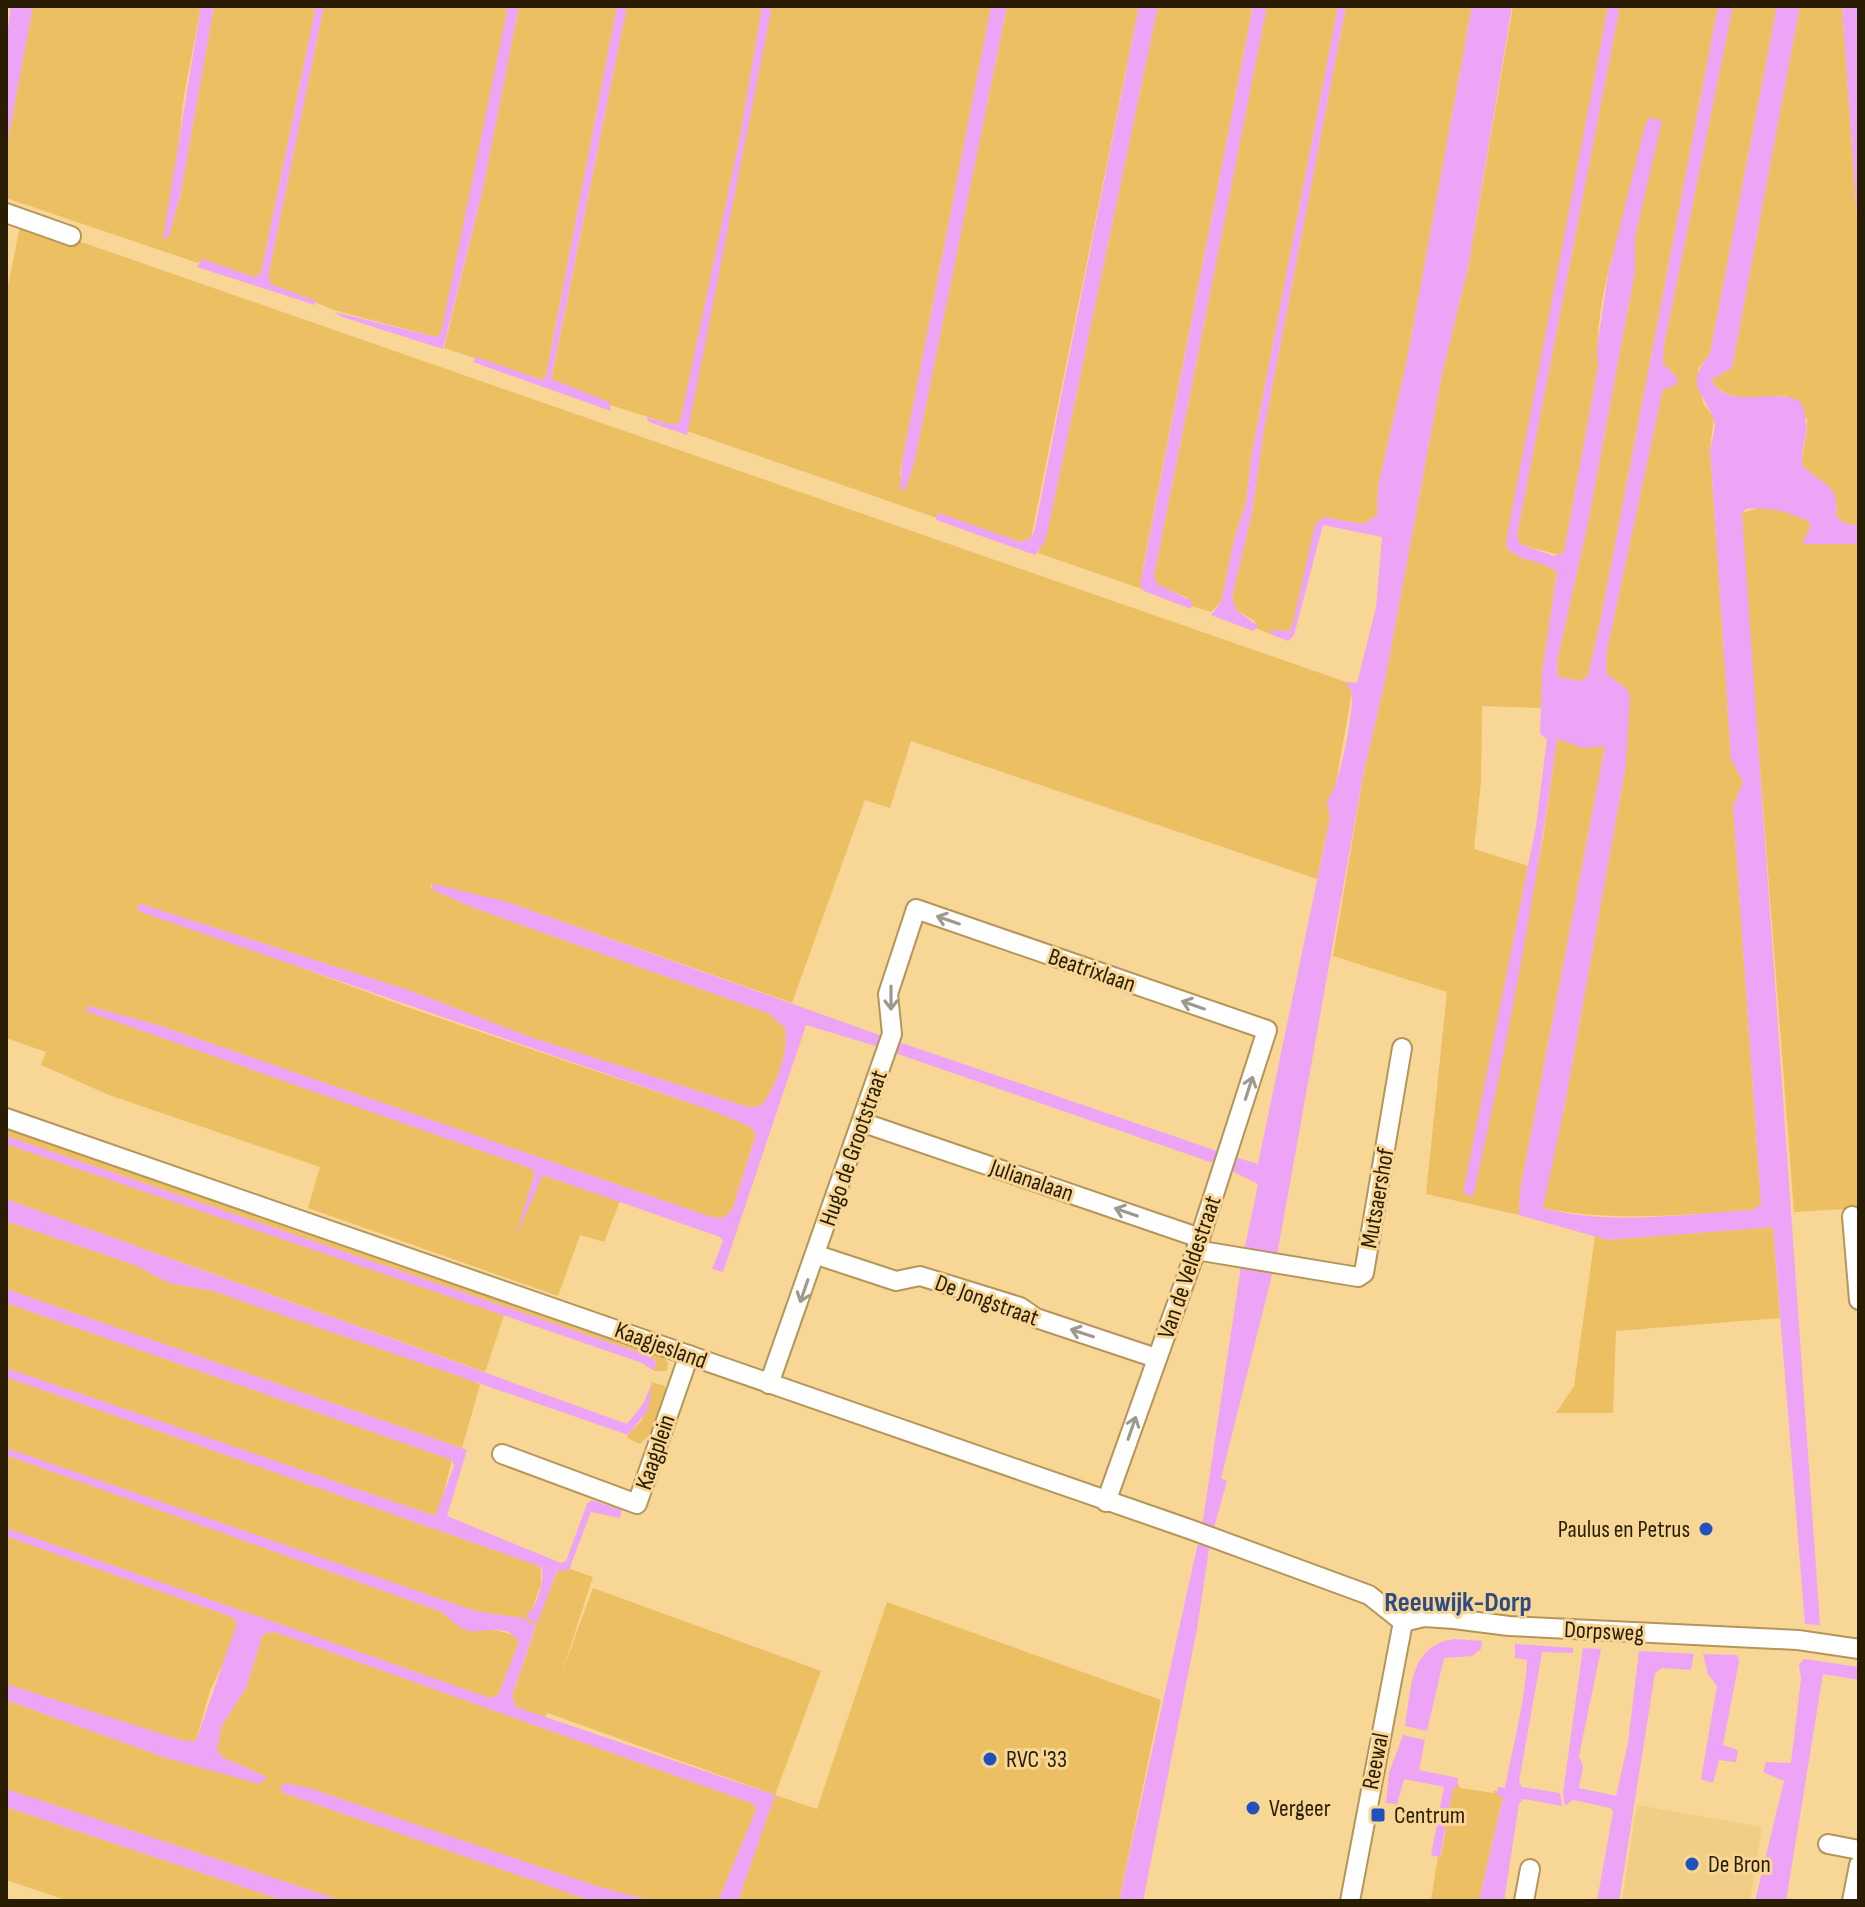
<svg xmlns="http://www.w3.org/2000/svg" width="1865" height="1907" font-family="'Sofia Sans Condensed',sans-serif">
<style>
.built{fill:#f1cd86}
.green{fill:#ecbf63}
.water{fill:#eda4f6}
.lines{fill:none;stroke-linecap:round;stroke-linejoin:round}
.minor-casing{stroke:#b59558;stroke-width:22}
.minor{stroke:#fff;stroke-width:18}
.oneway{stroke:#9e998d}
.poi-dot{fill:#2151be;stroke:#f7d696;stroke-width:3}
.labels{text-anchor:middle;stroke-width:6;stroke-linejoin:round;paint-order:stroke}
.street-label{font-size:24px;fill:#281c02;stroke:#f7d696}
.poi-label{font-size:24px;fill:#281c02;stroke:#f7d696;text-anchor:start}
.quarter-label{font-size:28px;font-weight:bold;fill:#2f4b83;stroke:#f7d696}
</style>
<rect width="100%" height="100%" fill="#f7d696"/>
<!-- built -->
<path class="built" d="M1637,1805L1762,1827L1750,1901H1622Z"/>
<!-- green -->
<g class="green">
<path d="M33,6H201L184,96L168,238L180,197L214,6H316L261,273L255,277L202,260L198,263L6,198V150Z"/>
<path d="M324,6H508L448,311L441,334L436,337L337,311L269,284V272Z"/>
<path d="M519,6H617L546,376L542,380L444,348L482,193Z"/>
<path d="M627,6H762L740,137L685,400L680,422L673,425L610,405L551,380Z"/>
<path d="M772,6H991L902,462L900,474L905,490L914,464L1007,6H1139L1031,538L1021,542L938,514L937,518L687,431Z"/>
<path d="M1158,6H1253L1142,573V589L1038,553L1050,520Z"/>
<path d="M1267,6H1338L1251,458L1246,503L1235,536L1221,602L1211,612L1191,606L1188,598L1156,584L1154,576Z"/>
<path d="M1346,6H1472L1407,360L1378,486L1377,515L1364,524L1323,517L1293,623L1289,631L1273,630L1270,634L1256,628L1255,621L1236,610L1232,597L1252,513L1264,429Z"/>
<path d="M1513,6H1608L1506,547C1520,563 1540,559 1557,572L1542,672L1541,708L1482,706L1481,782L1474,849L1528,866L1464,1192L1473,1196L1543,839L1557,739L1605,746L1520,1191L1519,1215L1426,1194L1447,992L1333,956L1364,771L1384,686L1442,374L1468,268Z"/>
<path d="M1620,6H1718L1601,618L1588,676L1582,681L1558,677L1557,661L1588,523L1635,271V237L1661,120C1633,198 1593,282 1598,367L1564,552L1559,555L1519,544L1517,535Z"/>
<path d="M1733,6H1777L1710,353L1698,369L1703,403L1714,418L1710,449L1731,758L1743,782L1733,806L1761,1204L1752,1210C1681,1215 1613,1222 1542,1208L1564,1109L1626,764V688L1606,673L1607,650L1663,389L1676,385L1674,374L1662,363L1664,345Z"/>
<path d="M1800,6H1842L1859,246V525L1845,524L1836,516C1840,486 1820,484 1802,465C1802,449 1808,436 1807,419L1786,396C1762,397 1725,404 1711,380L1732,368Z"/>
<path d="M21,221L1346,682L1352,692L1334,794L1327,800L1330,818L1317,879L911,741L890,808L865,800L792,1003L507,902L431,885V889L474,908L768,1013L785,1028C789,1053 776,1086 761,1106L748,1107L533,1038L411,991L141,904L137,907L407,1007L713,1111L751,1127L756,1134L732,1210L724,1218L711,1217L161,1026L88,1006L87,1011L530,1168L535,1172L519,1228L542,1175L620,1201L604,1242L580,1235L558,1296L308,1208L320,1167L109,1095L41,1065L46,1052L6,1038V296Z"/>
<path d="M1762,507L1785,510L1808,521L1811,526L1803,544H1859V1208L1794,1212L1743,547L1742,513Z"/>
<path d="M6,1125L661,1352L668,1363L667,1371H654L656,1361L646,1355L6,1136Z"/>
<path d="M6,1144L504,1315L485,1372L6,1199Z"/>
<path d="M6,1221L135,1265L169,1283L213,1291L476,1382L480,1385L462,1448L6,1289Z"/>
<path d="M1773,1227L1780,1318L1616,1331L1613,1413H1556L1574,1386L1595,1236L1608,1240Z"/>
<path d="M6,1303L452,1460L439,1512L435,1516L6,1368Z"/>
<path d="M6,1377L536,1565L541,1568V1585L530,1614L536,1624L558,1570L570,1569L593,1577L562,1672L593,1588L821,1671L775,1795L817,1809L887,1602L1161,1700L1119,1901H738L775,1795L548,1713L544,1718L516,1707L512,1696L536,1627L522,1618L475,1611L6,1448Z"/>
<path d="M652,1382L665,1386L666,1392L653,1431L640,1444L627,1438L628,1435L642,1420Z"/>
<path d="M6,1455L442,1612C475,1640 480,1622 516,1636L519,1642L498,1695L490,1698L6,1528Z"/>
<path d="M6,1536L232,1617L237,1623L232,1644L210,1691L196,1741H184L6,1684Z"/>
<path d="M275,1632L754,1804L756,1810L718,1901H652L596,1886L306,1787L281,1792L592,1901H343L6,1789V1700L169,1759L260,1783L267,1777L222,1757L217,1749L221,1727L246,1688L263,1634Z"/>
<path d="M1458,1783L1460,1788L1493,1793L1494,1790L1503,1796L1479,1901H1431L1438,1856H1441L1453,1787Z"/>
<path d="M6,1807L285,1901H69L6,1880Z"/>
</g>
<!-- water -->
<g class="water">
<path d="M11,6H33L6,150V43Z"/>
<path d="M201,6H214L180,197L168,238H163Z"/>
<path d="M316,6H324L269,272L270,284L316,301L315,305L197,267L202,259L255,277L261,273Z"/>
<path d="M508,6H519L482,193L443,349L342,317L335,312L436,337L441,333Z"/>
<path d="M617,6H627L551,379L609,402L611,411L473,362L476,357L542,380L546,376Z"/>
<path d="M762,6H772L687,435L649,422L646,417L673,425L680,422L740,137Z"/>
<path d="M991,6H1007L914,464L905,490L900,489L902,462Z"/>
<path d="M1139,6H1158L1050,520L1045,541L1035,555L936,520L938,513L942,514L1020,542L1031,538L1035,528Z"/>
<path d="M1253,6H1267L1154,576L1157,584L1192,601L1191,609L1144,591L1140,585Z"/>
<path d="M1338,6H1346L1264,429L1252,513L1232,597L1236,610L1258,626L1253,631L1211,615L1221,602L1235,536L1246,503L1251,458Z"/>
<path d="M1472,6H1512L1468,268L1442,374L1384,686L1364,771L1277,1255L1221,1478L1227,1481L1210,1542L1197,1629L1143,1901H1119L1203,1520L1241,1266L1258,1184L1230,1170L1235,1157L1258,1164L1330,818L1327,800C1339,790 1354,711 1352,693C1351,691 1347,684 1346,682L1357,683L1376,608L1382,537L1323,525L1294,635L1288,641L1270,634L1272,630L1289,631L1293,623L1315,525L1323,517L1364,524L1377,515L1378,486L1407,360Z"/>
<path d="M1608,6H1620L1517,535L1520,544L1554,556L1564,552L1598,367L1597,347L1608,275L1644,130L1649,117L1662,121L1635,237V271L1588,523L1557,661L1558,677L1581,681L1588,676L1601,618L1718,6H1733L1664,345L1663,363L1678,379L1676,385L1663,389L1607,650L1606,673L1626,688L1630,696L1626,764L1564,1109L1543,1208C1610,1226 1683,1214 1752,1210L1761,1204L1733,806L1743,782L1731,759L1710,449C1712,440 1717,426 1713,417C1699,386 1686,386 1710,353L1777,6H1800L1732,368L1711,380C1729,412 1775,386 1801,402C1813,436 1801,437 1802,465C1822,486 1840,482 1836,516L1845,524L1859,525V544H1802L1811,526L1808,521C1787,511 1770,507 1746,509L1742,513L1820,1625L1805,1624L1773,1227L1608,1240L1519,1215L1520,1191L1605,746L1583,748L1557,739C1536,892 1507,1046 1473,1197L1463,1193L1536,826L1547,739L1540,734L1542,672L1557,572C1541,559 1520,563 1506,547L1508,531Z"/>
<path d="M1842,6H1859V246Z"/>
<path d="M434,884L507,902L882,1036L879,1047L806,1025L723,1272L712,1269L723,1241L720,1237L543,1175L515,1238L535,1173L530,1168L86,1011L88,1006L161,1026L711,1217L723,1218L732,1210L756,1135L751,1127L713,1111L138,911L137,907L141,904L411,991L533,1038L748,1107L761,1106C776,1086 789,1053 785,1028L768,1013L474,908L431,889Z"/>
<path d="M896,1041L1220,1152L1216,1164L892,1052Z"/>
<path d="M6,1136L646,1355L656,1361L654,1371L642,1363L6,1144Z"/>
<path d="M6,1199L627,1424L643,1404L652,1383L648,1410L628,1435L213,1291L169,1283L135,1265L6,1221Z"/>
<path d="M6,1289L467,1450L447,1516L561,1563L566,1561L587,1504L592,1500L622,1510L620,1518L591,1512L569,1570L557,1571L537,1624L525,1617C537,1607 544,1584 542,1568L536,1565L6,1377V1368L435,1516L454,1466L452,1460L6,1303Z"/>
<path d="M6,1448L475,1611L522,1618L536,1626L512,1696L516,1707L775,1795L738,1901H718L756,1810L754,1804L275,1632L263,1634L246,1688L221,1727L217,1749L222,1757L267,1777L260,1784L169,1759L6,1700V1684L184,1741H196L237,1623L232,1617L6,1536V1528L490,1698L498,1695L519,1642C508,1623 486,1633 470,1631C459,1629 450,1619 442,1612L6,1455Z"/>
<path d="M1454,1639L1482,1641L1481,1649L1472,1656L1444,1658L1427,1731L1405,1726C1412,1688 1409,1646 1454,1639Z"/>
<path d="M1515,1644L1573,1648V1653L1542,1652L1519,1782L1522,1787L1560,1793L1562,1806L1524,1799L1519,1803L1504,1901H1479L1503,1797L1496,1795L1498,1787L1505,1788C1512,1749 1525,1704 1527,1660L1515,1658Z"/>
<path d="M1583,1648L1601,1649L1579,1756L1583,1766L1579,1788L1616,1796L1628,1743L1639,1651L1694,1654L1691,1670L1662,1668L1655,1673L1619,1901H1597L1613,1812L1611,1808L1573,1800L1565,1806L1563,1793Z"/>
<path d="M1703,1654L1737,1655L1739,1661L1723,1745L1738,1750L1736,1762L1719,1760L1713,1783L1701,1779L1717,1686L1708,1674Z"/>
<path d="M1804,1659L1859,1667V1680L1823,1674L1786,1901H1755L1784,1781L1763,1772L1766,1762L1791,1763L1801,1679L1799,1665Z"/>
<path d="M1403,1735L1425,1740L1419,1770L1458,1778L1457,1787L1453,1788L1440,1857L1431,1855L1444,1787L1404,1779L1397,1804L1386,1803L1389,1773Z"/>
<path d="M283,1783L306,1787L596,1886L652,1901H592L281,1792Z"/>
<path d="M6,1789L343,1901H285L6,1807Z"/>
</g>
<g class="lines">
<!-- minor casing -->
<g class="minor-casing">
<g id="minor">
<path d="M6,213L71,236"/>
<path d="M6,1118L1192,1530L1369,1595L1403,1622L1424,1617L1454,1619L1509,1626L1798,1640L1859,1649"/>
<path d="M864,1123L1200,1238"/>
<path d="M1852,1216L1859,1300"/>
<path d="M1196,1250L1358,1277L1364,1273L1402,1048"/>
<path d="M817,1255L896,1281L920,1276L1020,1307L1036,1318L1156,1358"/>
<path d="M769,1384L892,1034L888,994L916,909L1267,1030L1196,1250L1106,1502"/>
<path d="M502,1454L637,1504L689,1355"/>
<path d="M1828,1844L1859,1850"/>
<path d="M1350,1901L1403,1622"/>
<path d="M1524,1901L1530,1869"/>
<path d="M1852,1901L1859,1865"/>
</g>
</g>
<!-- minor -->
<use href="#minor" class="minor"/>
</g>
<!-- one-way arrows -->
<defs><path id="oneway-shaft" d="M-6 0H5M1.5-3L5.5 0L1.5 3" fill="none" stroke-width="1.6" stroke-linecap="round" stroke-linejoin="round" transform="scale(2)"/></defs>
<g class="oneway">
<use href="#oneway-shaft" transform="translate(948 920) rotate(-161)"/>
<use href="#oneway-shaft" transform="translate(891 998) rotate(90)"/>
<use href="#oneway-shaft" transform="translate(1193 1005) rotate(-161)"/>
<use href="#oneway-shaft" transform="translate(1249 1088) rotate(-72)"/>
<use href="#oneway-shaft" transform="translate(1126 1212) rotate(-161)"/>
<use href="#oneway-shaft" transform="translate(804 1291) rotate(109)"/>
<use href="#oneway-shaft" transform="translate(1082 1333) rotate(-162)"/>
<use href="#oneway-shaft" transform="translate(1132 1428) rotate(-71)"/>
</g>
<!-- markers -->
<g class="poi-dot">
<circle cx="1706" cy="1529" r="8"/>
<circle cx="990" cy="1759" r="8"/>
<circle cx="1253" cy="1808" r="8"/>
<rect x="1370" y="1807" width="16" height="16" rx="4"/>
<circle cx="1692" cy="1864" r="8"/>
</g>
<g class="labels">
<!-- street labels -->
<g class="street-label">
<text transform="translate(1092 970) rotate(19)" y="8">Beatrixlaan</text>
<text transform="translate(853 1148) rotate(-71)" y="8">Hugo de Grootstraat</text>
<text transform="translate(1032 1180) rotate(19)" y="8">Julianalaan</text>
<text transform="translate(1377 1198) rotate(-80)" y="8">Mutsaershof</text>
<text transform="translate(1189 1267) rotate(-71)" y="8">Van de Veldestraat</text>
<text transform="translate(987 1300) rotate(20)" y="8">De Jongstraat</text>
<text transform="translate(661 1345) rotate(20)" y="8">Kaagjesland</text>
<text transform="translate(655 1452) rotate(-71)" y="8">Kaagplein</text>
<text transform="translate(1604 1631) rotate(3)" y="8">Dorpsweg</text>
<text transform="translate(1375 1761) rotate(-79)" y="8">Reewal</text>
</g>
<!-- poi labels -->
<g class="poi-label">
<text x="1690" y="1537" text-anchor="end">Paulus en Petrus</text>
<text x="1006" y="1767">RVC '33</text>
<text x="1269" y="1816">Vergeer</text>
<text x="1394" y="1823">Centrum</text>
<text x="1708" y="1872">De Bron</text>
</g>
<!-- quarter labels -->
<g class="quarter-label">
<text x="1458" y="1611">Reeuwijk-Dorp</text>
</g>
</g>
<!-- border -->
<rect width="1865" height="1907" fill="none" stroke="#281c02" stroke-width="16"/>
</svg>
